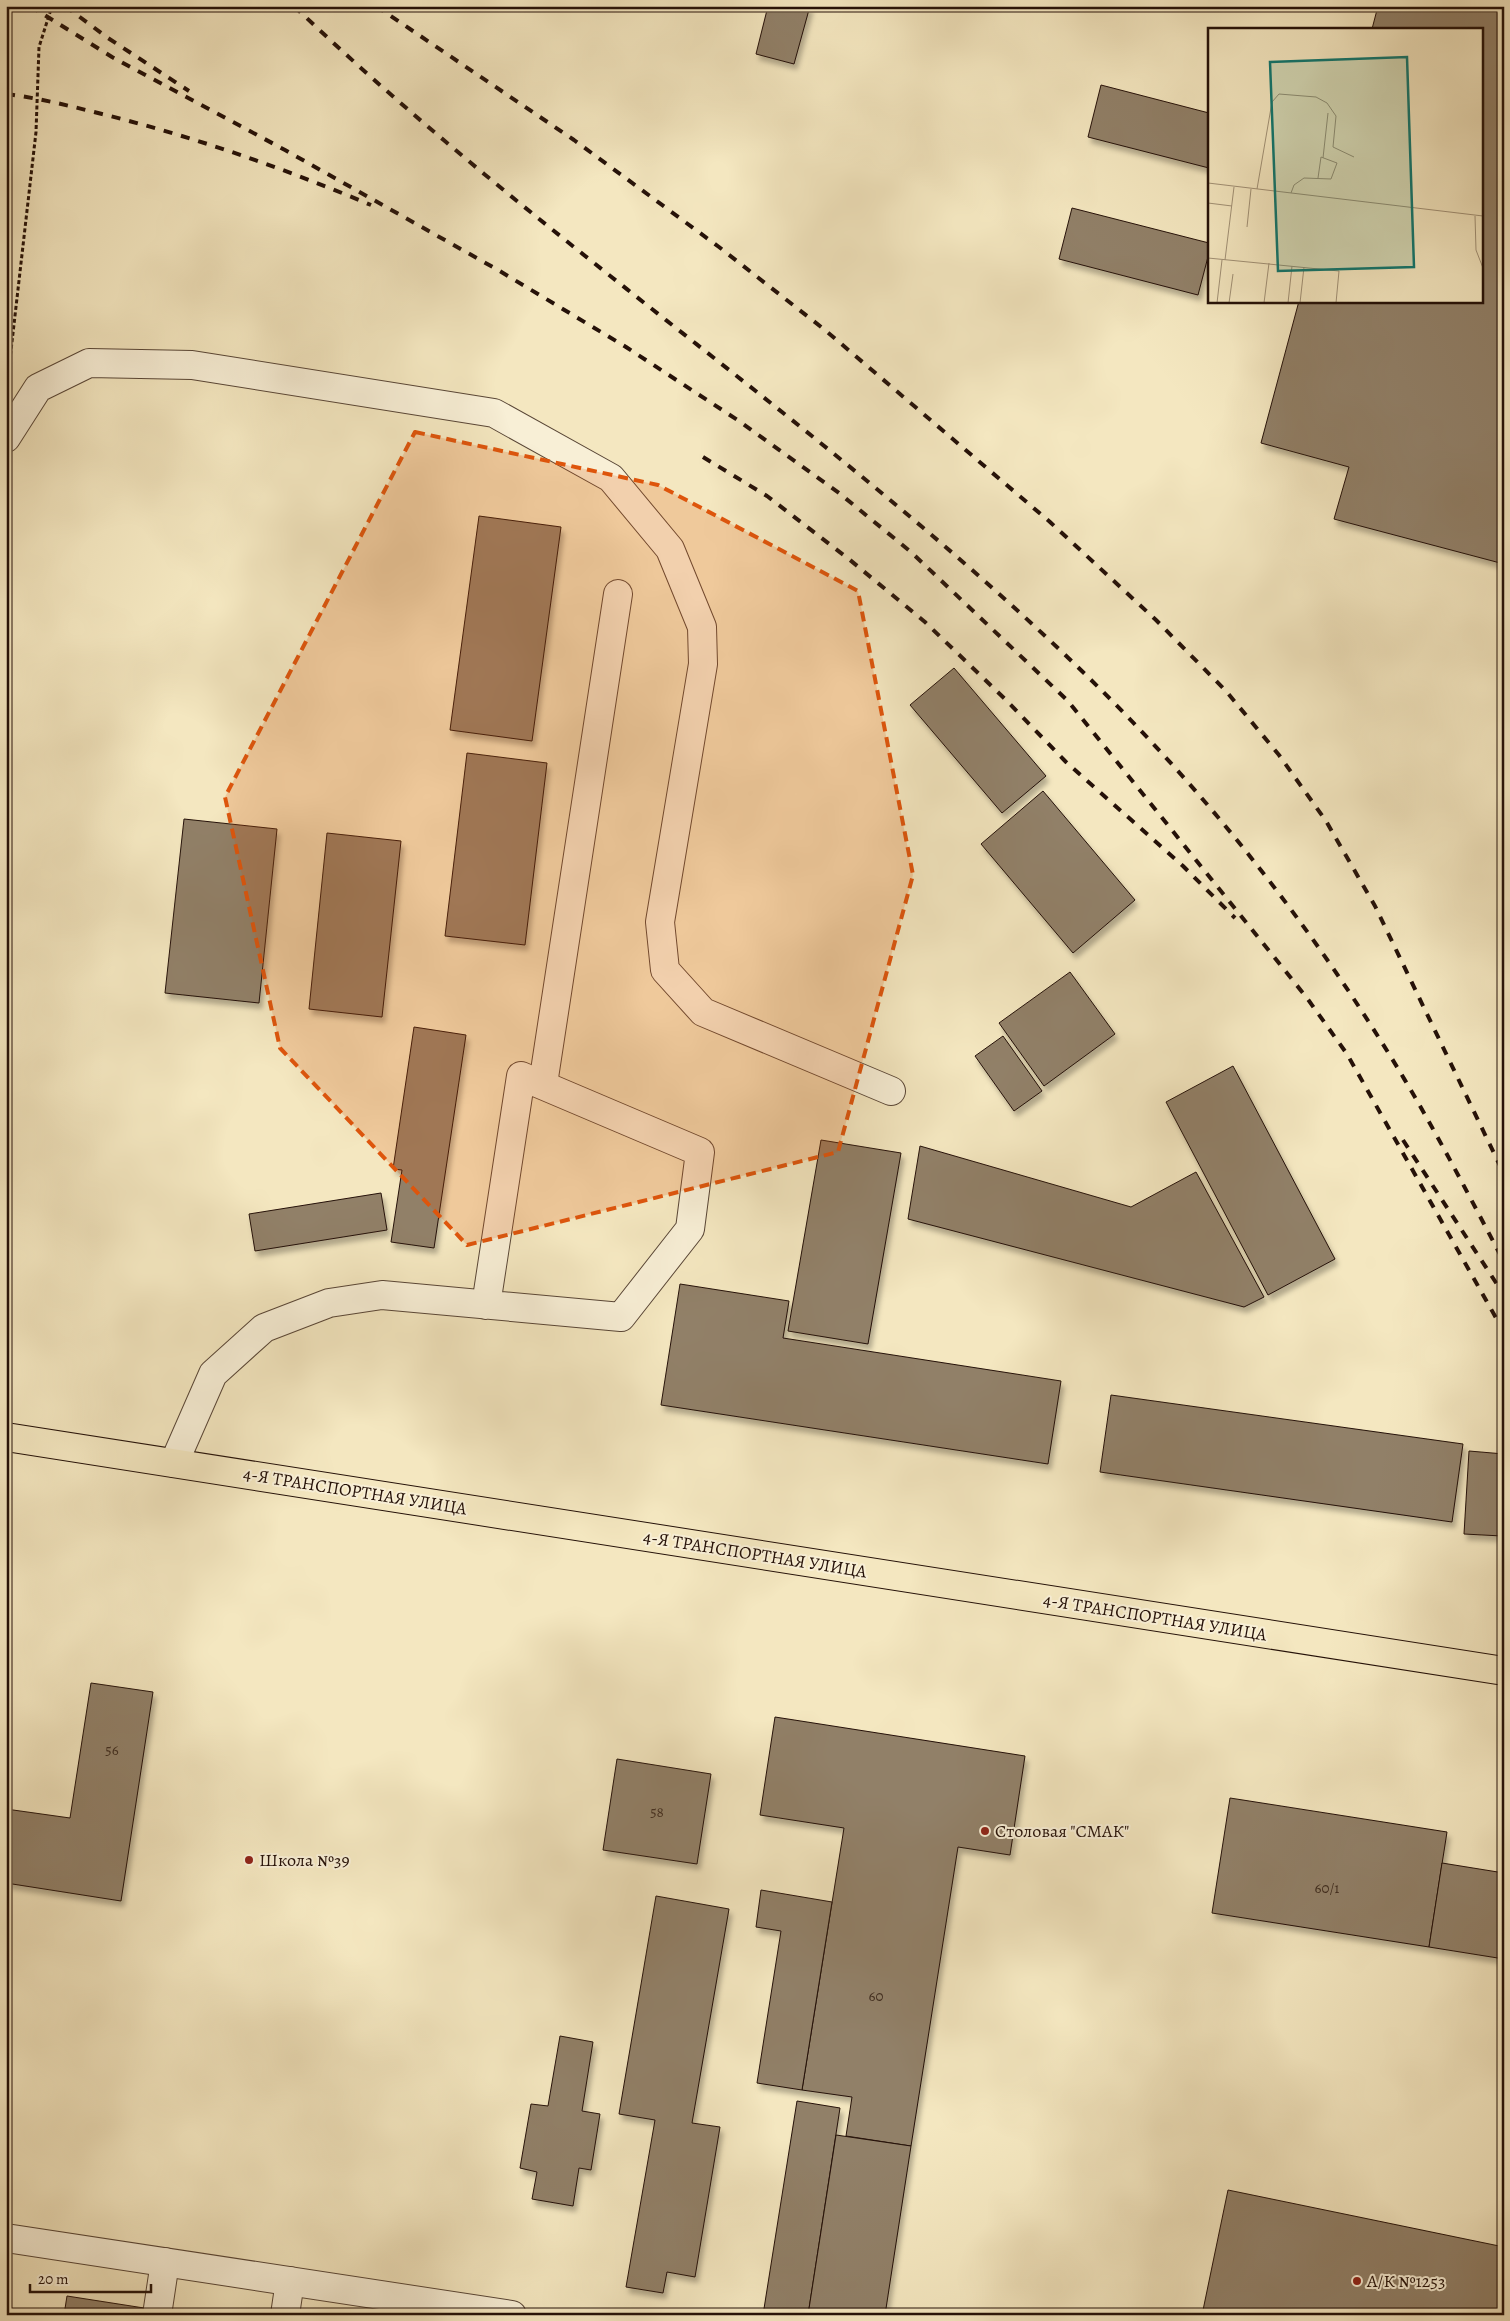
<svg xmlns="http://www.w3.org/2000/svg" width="1510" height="2321" font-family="Alegreya,serif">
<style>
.building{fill:#918068;stroke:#251108;filter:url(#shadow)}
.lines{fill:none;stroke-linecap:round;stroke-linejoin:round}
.minor-casing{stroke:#594636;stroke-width:30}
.major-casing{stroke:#251108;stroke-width:30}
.path{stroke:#251108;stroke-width:3;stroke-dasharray:4 2.5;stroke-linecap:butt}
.minor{stroke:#f8efd6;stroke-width:28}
.major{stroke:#f4e7c0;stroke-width:28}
.rail{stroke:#251108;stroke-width:4;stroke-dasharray:9 9;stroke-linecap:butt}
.marked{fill:#de550c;fill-opacity:0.2;stroke:#de550c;stroke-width:4;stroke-dasharray:10 6;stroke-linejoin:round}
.poi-dot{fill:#8f2418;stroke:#f8efd6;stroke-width:2}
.labels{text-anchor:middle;stroke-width:4;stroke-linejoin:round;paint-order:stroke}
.number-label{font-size:15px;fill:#402d20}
.street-label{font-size:18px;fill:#251108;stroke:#f8efd6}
.poi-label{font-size:18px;fill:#251108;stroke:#f8efd6;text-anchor:start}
.inset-road{fill:none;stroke:#a19176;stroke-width:1}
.view{fill:#0f766e;fill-opacity:0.15;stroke:#0f766e;stroke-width:2.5}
.inset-edge{fill:none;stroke:#251108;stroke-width:2.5}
</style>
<defs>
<filter id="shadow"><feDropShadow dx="3" dy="5.5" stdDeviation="2.5" flood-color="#0004"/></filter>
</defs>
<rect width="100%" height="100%" fill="#f4e7c0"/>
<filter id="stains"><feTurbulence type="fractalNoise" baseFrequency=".004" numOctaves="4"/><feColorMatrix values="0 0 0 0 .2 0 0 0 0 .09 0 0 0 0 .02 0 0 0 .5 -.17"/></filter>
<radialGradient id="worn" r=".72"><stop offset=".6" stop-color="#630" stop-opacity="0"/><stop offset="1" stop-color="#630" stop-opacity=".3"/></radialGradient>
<!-- building -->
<g class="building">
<path d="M768,6H810L794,64L756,54Z"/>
<path d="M1378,6H1504V564L1334,519L1349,467L1261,443L1299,301H1481V29H1372Z"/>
<path d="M1101,85L1209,113V168L1088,137Z"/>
<path d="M1072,208L1209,243V253L1198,295L1059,259Z"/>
<path d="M479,516L561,527L532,741L450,730Z"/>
<path d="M954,668L1046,776L1002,813L910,705Z"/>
<path d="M467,753L547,763L525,945L445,936Z"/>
<path d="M1043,791L1135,900L1073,953L981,844Z"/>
<path d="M184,819L277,829L259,1003L165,993Z"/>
<path d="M327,833L401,841L382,1017L309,1009Z"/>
<path d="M1070,972L1115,1034L1044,1086L999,1023Z"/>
<path d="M414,1027L466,1035L434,1248L391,1242L402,1170L393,1169Z"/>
<path d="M1003,1036L1042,1091L1014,1111L975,1056Z"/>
<path d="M1233,1066L1335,1259L1268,1295L1166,1102Z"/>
<path d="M821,1140L901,1153L868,1344L788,1331Z"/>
<path d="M920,1146L1131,1207L1196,1172L1264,1297L1244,1307L908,1219Z"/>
<path d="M381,1193L387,1230L255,1251L249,1214Z"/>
<path d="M680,1284L789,1301L783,1338L1061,1381L1048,1464L661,1405Z"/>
<path d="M1111,1395L1463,1444L1452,1522L1100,1472Z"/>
<path d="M1469,1451L1504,1454L1502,1536L1464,1534Z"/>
<path d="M91,1683L153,1692L121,1901L6,1883V1809L70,1818Z"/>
<path d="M775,1717L1025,1756L1010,1855L958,1847L911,2146L846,2136L852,2097L802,2090L844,1828L760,1815Z"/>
<path d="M617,1759L711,1774L697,1864L603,1850Z"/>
<path d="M1230,1798L1447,1832L1429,1947L1212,1913Z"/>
<path d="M1442,1863L1504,1873V1959L1429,1947Z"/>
<path d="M761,1890L832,1902L802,2090L757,2083L781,1931L756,1927Z"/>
<path d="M656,1896L729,1909L692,2123L720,2127L695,2277L667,2272L663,2293L626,2287L655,2120L619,2114Z"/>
<path d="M560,2036L593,2042L582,2111L600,2114L591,2170L579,2168L573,2206L532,2199L537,2172L520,2168L531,2104L548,2106Z"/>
<path d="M797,2101L840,2108L808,2315H763Z"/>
<path d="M836,2135L911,2146L885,2315H808Z"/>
<path d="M1228,2190L1504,2247V2315H1202Z"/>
<path d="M67,2296L144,2308L143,2315H64Z"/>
</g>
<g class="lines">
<!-- minor casing -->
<g class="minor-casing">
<g id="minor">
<path d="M6,438L38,388L89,363L192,365L494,413L611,478L670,549L702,627L703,664L660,922L665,970L703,1012L891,1091"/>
<path d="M543,1084L618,594"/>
<path d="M174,1463L213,1374L264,1328L329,1303L382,1295L621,1317L690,1229L700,1152L521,1076L486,1305"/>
<path d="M6,2238L512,2315"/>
<path d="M157,2315L165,2262"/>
<path d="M285,2315L290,2281"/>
</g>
</g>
<!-- major casing -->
<g class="major-casing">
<path id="major" d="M6,1437L1504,1671"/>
</g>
<!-- path -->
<path class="path" d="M9,368L36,132L39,47L52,6"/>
<!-- minor -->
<use href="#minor" class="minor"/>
<!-- major -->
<use href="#major" class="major"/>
<!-- rail -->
<g class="rail">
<path d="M30,6L112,57L285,150L498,270L626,347L739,421L839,493L911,552L1068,701L1307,998L1347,1054L1504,1332"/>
<path d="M65,6L108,38L189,91"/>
<path d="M294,6C544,245 837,433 1085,674C1196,782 1296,906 1379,1038C1425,1110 1464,1186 1504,1262"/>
<path d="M376,6L574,140L719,247L825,330L1050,522L1156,620L1226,691L1279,755L1326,821L1375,906L1504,1174"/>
<path d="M6,94C39,98 70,106 102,114C195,137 283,168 371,205"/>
<path d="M703,457L767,496L850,560L925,622L1006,700L1066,762L1183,866L1235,918"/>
<path d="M1403,1140L1504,1295"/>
</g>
</g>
<!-- marked area -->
<path class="marked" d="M415,432L658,485L858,591L913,875L838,1152L467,1245L280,1048L225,797Z"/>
<!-- markers -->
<g class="poi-dot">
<circle cx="985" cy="1831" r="5"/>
<circle cx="249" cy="1860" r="5"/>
<circle cx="1357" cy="2281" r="5"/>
</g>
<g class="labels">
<!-- number labels -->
<g class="number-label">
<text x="112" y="1755">56</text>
<text x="657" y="1817">58</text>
<text x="1327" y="1893">60/1</text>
<text x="876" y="2001">60</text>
</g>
<!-- street labels -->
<g class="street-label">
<text transform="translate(355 1491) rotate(9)" y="6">4-Я ТРАНСПОРТНАЯ УЛИЦА</text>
<text transform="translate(755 1554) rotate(9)" y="6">4-Я ТРАНСПОРТНАЯ УЛИЦА</text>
<text transform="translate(1155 1617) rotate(9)" y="6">4-Я ТРАНСПОРТНАЯ УЛИЦА</text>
</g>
<!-- poi labels -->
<g class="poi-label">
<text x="995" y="1837">Столовая "СМАК"</text>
<text x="259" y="1866">Школа №39</text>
<text x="1367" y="2287">А/К №1253</text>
</g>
</g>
<!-- overview -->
<g transform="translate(1208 28)">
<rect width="275" height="275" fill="#f4e7c0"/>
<path class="inset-road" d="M115,130L120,85M0,155L275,188M49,161L64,74L71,66L108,69L119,75L128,88L125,119L146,129M83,165L86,157L96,150L123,151L129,135L113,129L110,150M0,175L24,178M267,188L268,222L275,240M39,199L43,161M0,230L131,243L128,275M17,232L26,159M9,275L14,232M21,275L25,246M56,275L61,235M80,275L84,238M92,275L96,239"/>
<path class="view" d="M199,29L206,239L70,243L62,34Z"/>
<rect width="275" height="275" class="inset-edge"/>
</g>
<!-- margin -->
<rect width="1510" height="2321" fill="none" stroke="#f4e7c0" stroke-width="25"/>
<rect x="8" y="8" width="1495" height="2306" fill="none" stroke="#251108" stroke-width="2.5"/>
<rect x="12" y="12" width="1485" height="2296" fill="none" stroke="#251108"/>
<!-- scale -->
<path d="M30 2284v8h121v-8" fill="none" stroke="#251108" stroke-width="2.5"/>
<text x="38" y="2284" font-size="15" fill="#251108" stroke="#f8efd6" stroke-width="4" paint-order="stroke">20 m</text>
<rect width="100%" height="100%" filter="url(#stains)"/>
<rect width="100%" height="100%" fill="url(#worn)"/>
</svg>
